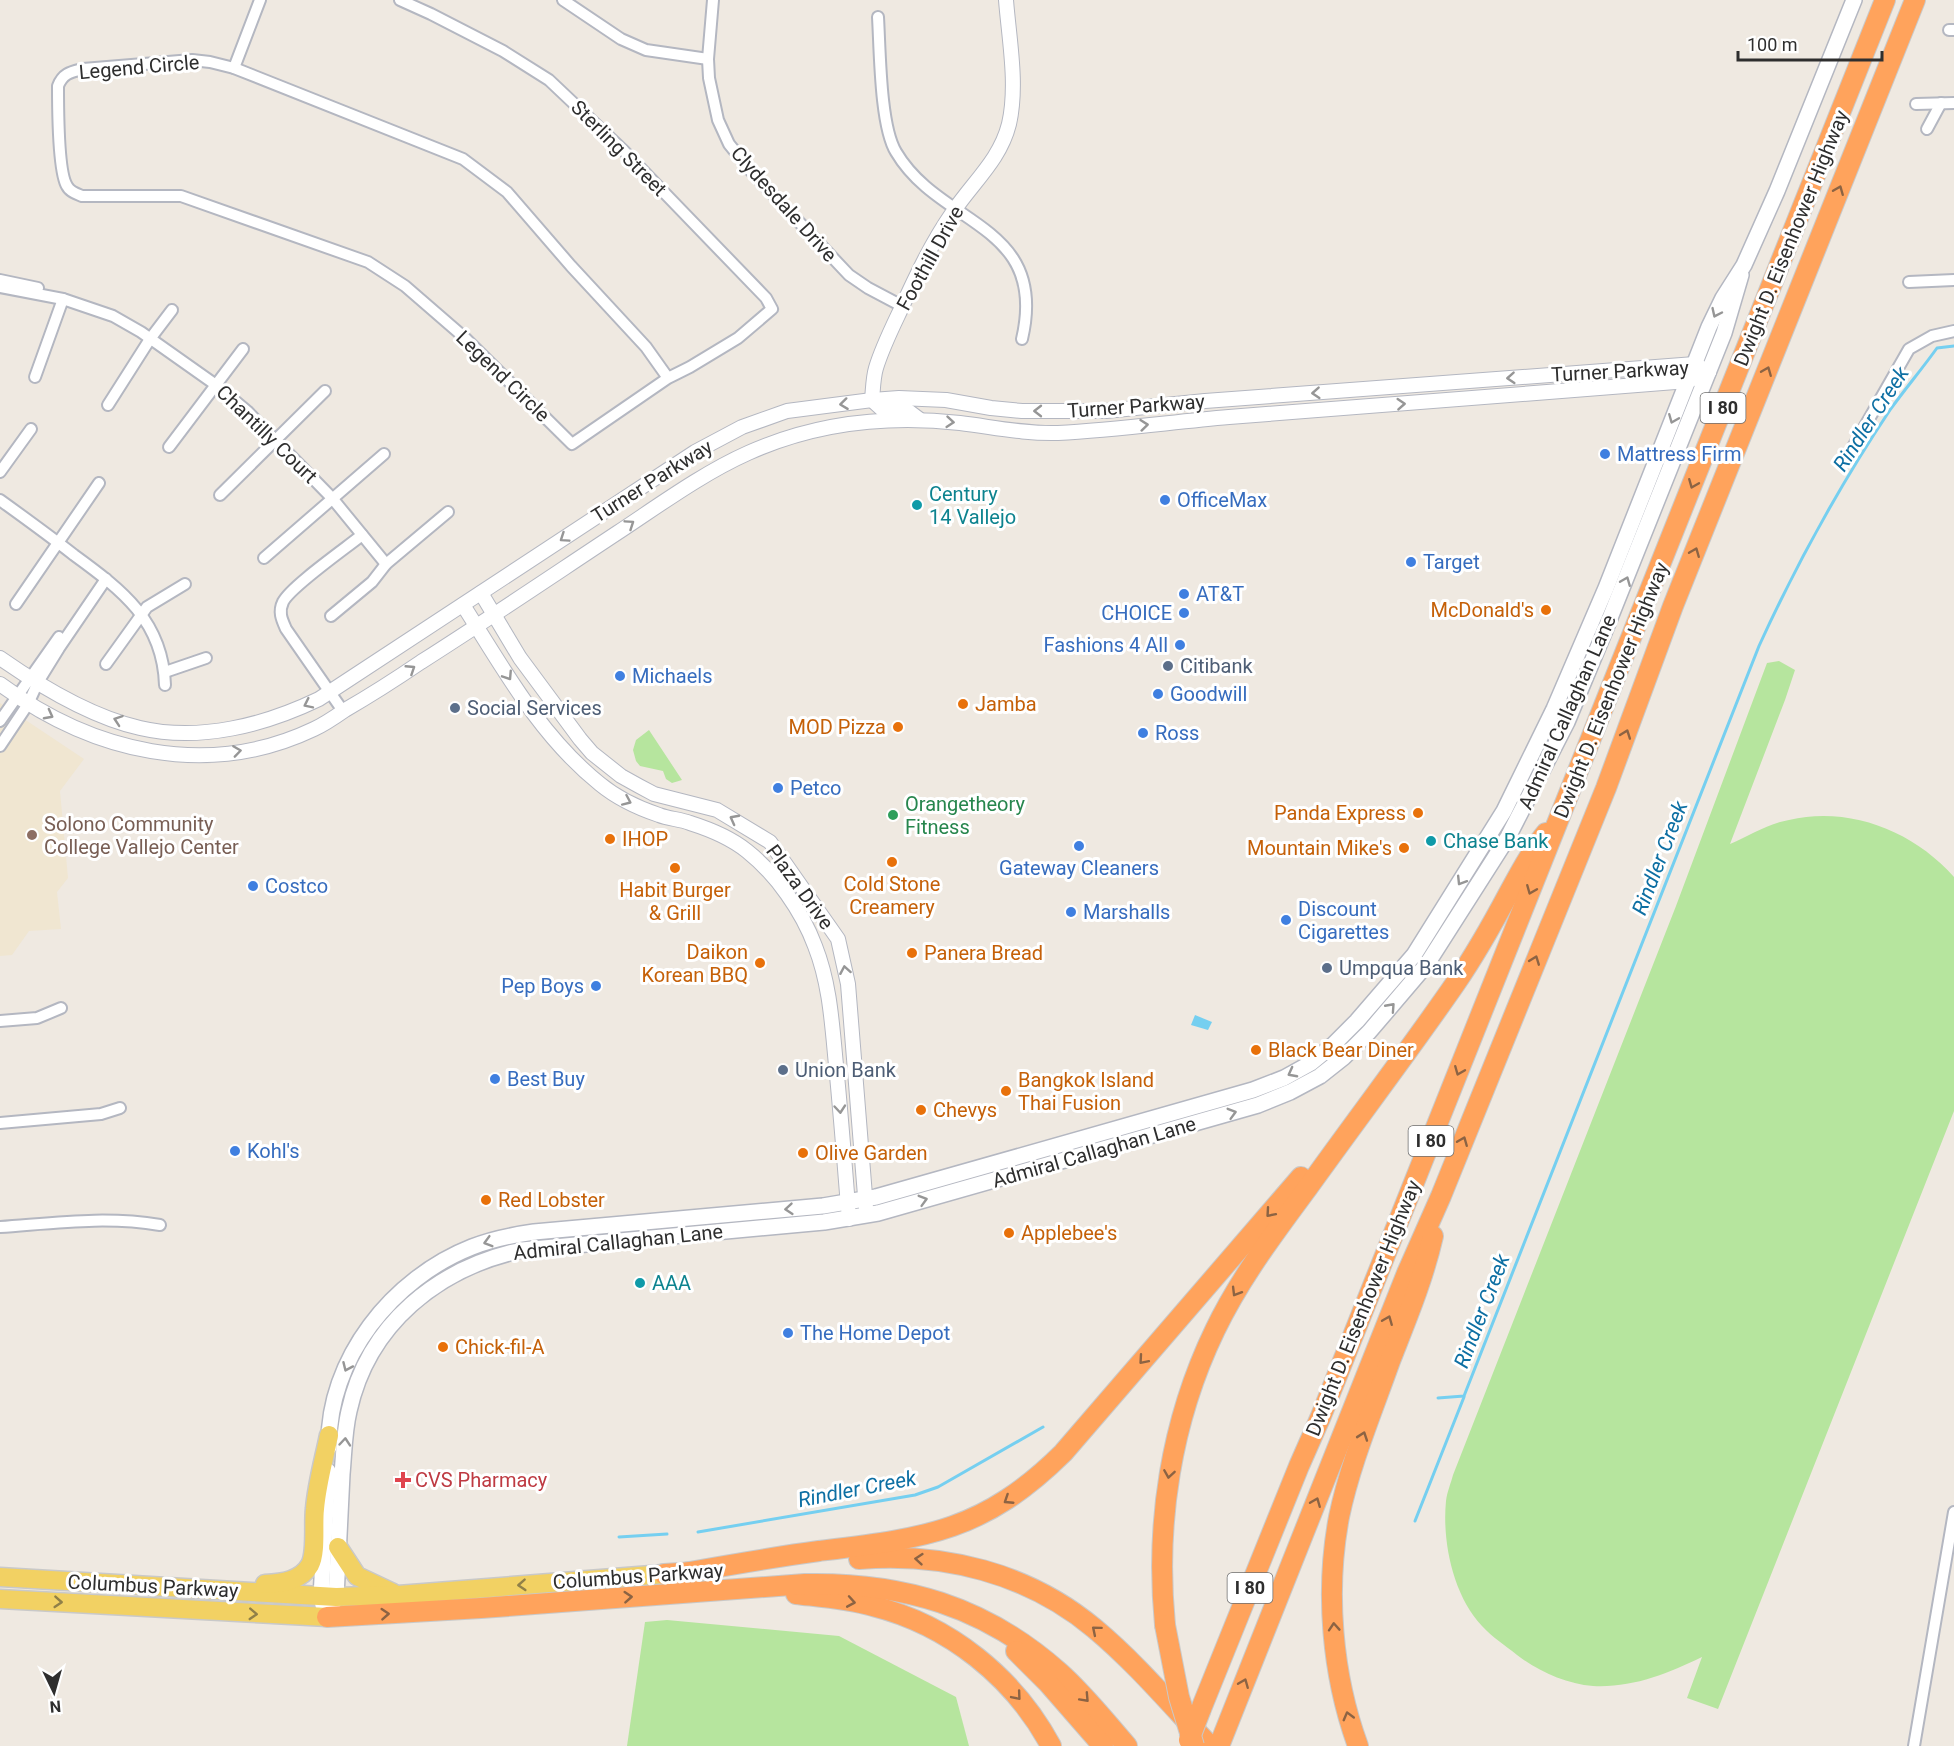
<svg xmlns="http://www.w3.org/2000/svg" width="1954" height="1746" font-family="Roboto,sans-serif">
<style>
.education{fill:#f0e6d1}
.green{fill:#b6e59e}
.water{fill:#75cff0}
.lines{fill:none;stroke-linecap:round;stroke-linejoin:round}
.stream{stroke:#75cff0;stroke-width:3}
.minor-casing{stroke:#b4b7c1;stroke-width:14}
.tertiary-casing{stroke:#b4b7c1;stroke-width:16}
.secondary-casing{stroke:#b4b7c1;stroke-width:18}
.primary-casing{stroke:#c9c9c9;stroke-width:21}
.motorway-casing{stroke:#c9c9c9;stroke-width:22}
.minor{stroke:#fff;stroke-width:10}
.tertiary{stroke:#fff;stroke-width:14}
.secondary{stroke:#fff;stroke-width:15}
.primary{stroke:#f2d163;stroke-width:18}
.motorway{stroke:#ffa35c;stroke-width:20}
.motorway-bridge-casing{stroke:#c9c9c9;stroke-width:22;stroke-linecap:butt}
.motorway-bridge{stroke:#ffa35c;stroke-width:20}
.oneway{stroke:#8c6343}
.oneway2{stroke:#969696}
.oneway3{stroke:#908048}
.shop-dot{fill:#3f7fe0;stroke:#fff;stroke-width:2}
.culture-dot{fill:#0f9aa8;stroke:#fff;stroke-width:2}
.food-dot{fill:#e8710a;stroke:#fff;stroke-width:2}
.service-dot{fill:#5c6f8a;stroke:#fff;stroke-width:2}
.leisure-dot{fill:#2e9e5b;stroke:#fff;stroke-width:2}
.education-dot{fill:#8d6e63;stroke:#fff;stroke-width:2}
.health-dot{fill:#e0444e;stroke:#fff;stroke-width:2}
.labels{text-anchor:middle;stroke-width:6;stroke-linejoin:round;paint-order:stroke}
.shield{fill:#fff;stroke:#6d6d6d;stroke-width:1.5}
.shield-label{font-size:18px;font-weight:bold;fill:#2e2e2e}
.street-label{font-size:20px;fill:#2e2e2e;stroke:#fff}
.shop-label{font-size:20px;fill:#366cbe;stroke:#fff;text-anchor:start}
.culture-label{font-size:20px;fill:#0d838f;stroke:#fff;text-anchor:start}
.food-label{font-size:20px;fill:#c56008;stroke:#fff;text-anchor:start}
.service-label{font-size:20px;fill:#4e5e75;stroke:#fff;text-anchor:start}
.leisure-label{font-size:20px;fill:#27864d;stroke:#fff;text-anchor:start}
.education-label{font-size:20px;fill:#785e54;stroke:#fff;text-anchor:start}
.health-label{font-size:20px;fill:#be3a42;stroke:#fff;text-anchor:start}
.water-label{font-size:21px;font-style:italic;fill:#0d6fa3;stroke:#fff}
</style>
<rect width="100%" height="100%" fill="#efe9e1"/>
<!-- education -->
<path class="education" d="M0,703L84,759L60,791L68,878L57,892L61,929L29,931L12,955L0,956Z"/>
<!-- green -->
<g class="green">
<path d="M1779,661L1795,670L1785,700L1730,844C1750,836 1766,824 1789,820C1850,806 1913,831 1954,877V1111L1718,1709L1687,1698L1702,1657C1667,1674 1632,1688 1593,1686C1566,1684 1538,1671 1517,1655C1506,1646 1492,1637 1482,1626C1453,1595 1442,1542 1446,1501C1447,1492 1451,1483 1453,1475L1676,906L1767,663Z"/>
<path d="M649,730L682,780L672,783L666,779L663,771L640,766L636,761L633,750L636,740Z"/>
<path d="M667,1620L839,1636L956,1697L969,1746H627L645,1622Z"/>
</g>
<!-- water -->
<path class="water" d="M1195,1015L1212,1022L1208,1030L1191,1025Z"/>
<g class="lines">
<!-- stream -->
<g class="stream">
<path d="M1438,1398L1464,1396L1759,646C1796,565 1840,485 1890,410C1905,389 1922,369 1937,348L1954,346"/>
<path d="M1415,1521L1464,1397"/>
<path d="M698,1532L915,1495L938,1487L1043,1427"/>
<path d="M619,1537L667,1534"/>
</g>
<!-- minor casing -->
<g class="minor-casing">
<g id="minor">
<path d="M400,0L431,14L503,51L549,80L624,151L766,298L772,309L738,338L690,367L668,378L572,444L465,338L405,286L368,262L181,196H82C77,194 70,192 67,186C58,172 58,106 58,86C63,73 71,72 83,69L192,60L210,62L234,68L463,159L507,192L571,266L646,347L668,378"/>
<path d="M563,0L621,39L646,50L708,59"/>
<path d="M713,0L708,59L709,78L718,120L729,144L750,170L849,275L868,288L902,306"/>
<path d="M878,17C880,50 880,126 896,152C940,227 1049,223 1022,339"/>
<path d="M1949,30H1954"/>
<path d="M234,68L260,0"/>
<path d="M1916,104L1954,103"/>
<path d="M1927,129L1941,103"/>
<path d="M0,280L38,288"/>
<path d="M1909,282L1954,280"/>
<path d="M0,287L63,299L113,316L141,332L216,385L247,411L332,498L386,564"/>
<path d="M35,377L63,299"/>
<path d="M108,405L150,339L172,310"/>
<path d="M169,447L243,349"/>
<path d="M1853,447L1909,349L1932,336L1954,331"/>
<path d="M0,472L31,429"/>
<path d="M220,495L325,391"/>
<path d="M0,500C25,518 50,536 74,555C122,590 163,621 165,685"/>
<path d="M264,558L384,454"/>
<path d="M16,604L99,483"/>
<path d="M331,616L372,582L386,564L448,512"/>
<path d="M106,664L147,607L185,584"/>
<path d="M165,672L206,658"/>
<path d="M343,711L286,629C282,620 278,612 283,602C290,587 346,548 362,535"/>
<path d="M0,721L59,637"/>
<path d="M0,746L28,704L38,682L59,648L106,579"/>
<path d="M0,1021L37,1018L61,1008"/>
<path d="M0,1123L101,1114L120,1108"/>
<path d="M0,1227C56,1223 105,1216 160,1225"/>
<path d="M1914,1746L1954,1512"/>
</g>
</g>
<!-- tertiary casing -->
<g class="tertiary-casing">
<g id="tertiary">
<path d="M919,419L907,410L884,411L872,400C873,390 873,378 876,368C882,348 892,328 901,309C916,276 932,242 953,212C973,182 1000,160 1009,124C1018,85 1009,39 1006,0"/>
<path d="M481,593L520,658L580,739L592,753L621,776L639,786L654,794L717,810L770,842L838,939L848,984L866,1208"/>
<path d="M463,605C503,668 540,736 600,784C617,798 638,808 659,815C669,819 680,819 690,823C709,829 731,838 747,851C776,874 802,911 815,946C830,984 832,1024 836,1065C841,1116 845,1168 849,1219"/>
<path d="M0,658C40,686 91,717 140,728C200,742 265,725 319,699L695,452L742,427L787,411L872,400L899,398L946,400L991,408L1022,411H1106L1205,401L1695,364L1709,372"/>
<path d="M0,684C92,752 207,780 314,729C325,724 335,717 345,710C371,695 396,679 421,662C487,620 552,576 617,533C658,506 703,473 748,453C815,423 887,415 960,423C993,427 1025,434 1058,433C1115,430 1172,422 1229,417C1382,406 1535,394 1688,381L1709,372"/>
</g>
</g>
<!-- secondary casing -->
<g class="secondary-casing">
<g id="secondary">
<path d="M329,1447C327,1359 393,1278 472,1247C492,1239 513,1235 534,1232L823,1206L876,1197L1253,1090L1284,1078L1311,1063L1333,1045L1357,1021L1414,955L1504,811L1554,709L1606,588L1709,327L1723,298L1744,265L1777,191L1854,0"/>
<path d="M323,1605L321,1597L328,1471"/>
<path d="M332,1606L336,1597C338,1556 340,1515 342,1474C344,1453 344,1432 349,1411C368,1324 438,1268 522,1250L824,1222L878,1213L1258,1105L1290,1092L1320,1076L1344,1057L1369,1032L1427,964L1508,837L1567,722L1608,623L1724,333L1741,275"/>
</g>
</g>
<!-- primary casing -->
<g class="primary-casing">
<g id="primary">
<path d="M338,1547L357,1576L393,1593"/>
<path d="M0,1577L336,1597L398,1595L664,1574"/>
<path d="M265,1584C282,1583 301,1581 310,1565C317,1552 313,1524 315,1509C317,1484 324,1460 329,1435"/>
<path d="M0,1599L327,1617"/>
</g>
</g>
<!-- motorway casing -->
<g class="motorway-casing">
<g id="motorway">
<path d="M859,1559C943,1552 1028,1573 1094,1628C1136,1663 1172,1706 1210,1746"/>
<path d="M684,1573C729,1565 774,1557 819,1551C925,1538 983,1532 1063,1453L1301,1177"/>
<path d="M664,1574L695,1572"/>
<path d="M796,1594C821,1597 848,1599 873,1606C949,1625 1014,1677 1051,1746"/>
<path d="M327,1617L481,1608L805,1584C902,1582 985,1606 1059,1672C1084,1694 1105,1721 1127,1746"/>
<path d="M1165,1625C1155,1524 1171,1421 1215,1330C1240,1278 1275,1232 1309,1186C1357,1119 1408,1052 1455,984C1475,955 1493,923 1510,891C1521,871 1531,851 1546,833"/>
<path d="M1016,1651L1048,1683L1103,1746"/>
<path d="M1201,1709L1299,1466L1321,1416L1885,0"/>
<path d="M1219,1746L1407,1273L1441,1196L1606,788L1673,606L1915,0"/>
<path d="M1358,1746C1332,1675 1325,1591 1339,1517C1350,1464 1372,1412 1390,1361C1406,1320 1423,1280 1433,1236"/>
</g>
</g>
<!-- minor -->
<use href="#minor" class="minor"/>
<!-- tertiary -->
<use href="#tertiary" class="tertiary"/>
<!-- secondary -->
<use href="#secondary" class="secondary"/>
<!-- primary -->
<use href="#primary" class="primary"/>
<!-- motorway -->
<use href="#motorway" class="motorway"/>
<!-- motorway-bridge casing -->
<g class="motorway-bridge-casing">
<g id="motorway-bridge">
<path d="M1165,1625L1179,1697L1194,1746"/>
<path d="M1189,1740L1201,1709"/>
</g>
</g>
<!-- motorway-bridge -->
<use href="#motorway-bridge" class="motorway-bridge"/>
</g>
<!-- one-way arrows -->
<defs><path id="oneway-chevron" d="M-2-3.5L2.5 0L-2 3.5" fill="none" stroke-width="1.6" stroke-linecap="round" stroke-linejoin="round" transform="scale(1.5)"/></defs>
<g class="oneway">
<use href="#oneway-chevron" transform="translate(1839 190) rotate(-68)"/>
<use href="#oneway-chevron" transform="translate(1767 371) rotate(-68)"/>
<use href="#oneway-chevron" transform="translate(1693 484) rotate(112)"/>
<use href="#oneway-chevron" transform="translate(1695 552) rotate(-68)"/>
<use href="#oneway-chevron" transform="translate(1626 734) rotate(-70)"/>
<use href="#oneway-chevron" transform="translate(1531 890) rotate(112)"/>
<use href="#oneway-chevron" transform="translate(1535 960) rotate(-69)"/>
<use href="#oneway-chevron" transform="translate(1459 1071) rotate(112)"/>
<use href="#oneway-chevron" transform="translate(1463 1141) rotate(-68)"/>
<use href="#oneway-chevron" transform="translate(1270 1213) rotate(131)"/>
<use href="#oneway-chevron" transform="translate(1236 1292) rotate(121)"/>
<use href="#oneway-chevron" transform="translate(1388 1320) rotate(-68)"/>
<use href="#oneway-chevron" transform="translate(1143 1360) rotate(131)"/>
<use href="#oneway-chevron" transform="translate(1363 1436) rotate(-71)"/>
<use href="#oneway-chevron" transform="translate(1169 1474) rotate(99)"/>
<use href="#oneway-chevron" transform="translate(1008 1500) rotate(147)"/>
<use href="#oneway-chevron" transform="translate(1316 1502) rotate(-68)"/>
<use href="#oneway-chevron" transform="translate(919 1559) rotate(-175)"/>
<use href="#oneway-chevron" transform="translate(628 1597) rotate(-4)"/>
<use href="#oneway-chevron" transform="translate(851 1602) rotate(10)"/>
<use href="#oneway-chevron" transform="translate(385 1614) rotate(-4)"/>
<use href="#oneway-chevron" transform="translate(1334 1627) rotate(-94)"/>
<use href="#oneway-chevron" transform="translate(1096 1630) rotate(-140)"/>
<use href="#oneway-chevron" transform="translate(1244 1683) rotate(-68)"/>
<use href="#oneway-chevron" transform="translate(1017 1696) rotate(50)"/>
<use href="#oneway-chevron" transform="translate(1085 1698) rotate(47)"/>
<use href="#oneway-chevron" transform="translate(1348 1716) rotate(-105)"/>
</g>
<g class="oneway2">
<use href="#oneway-chevron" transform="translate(1716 313) rotate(115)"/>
<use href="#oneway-chevron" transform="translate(1511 378) rotate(176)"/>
<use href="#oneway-chevron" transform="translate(1316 393) rotate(176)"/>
<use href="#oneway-chevron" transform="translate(844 404) rotate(173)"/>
<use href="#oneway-chevron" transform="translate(1401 404) rotate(-4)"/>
<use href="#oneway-chevron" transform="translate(1038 411) rotate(-180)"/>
<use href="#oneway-chevron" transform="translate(1673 419) rotate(112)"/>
<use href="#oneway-chevron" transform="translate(950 422) rotate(5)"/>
<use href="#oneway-chevron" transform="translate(1144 425) rotate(-6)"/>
<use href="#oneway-chevron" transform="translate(630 524) rotate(-34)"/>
<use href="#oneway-chevron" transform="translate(564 538) rotate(146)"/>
<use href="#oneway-chevron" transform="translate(1626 581) rotate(-68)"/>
<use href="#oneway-chevron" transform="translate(411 669) rotate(-33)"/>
<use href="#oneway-chevron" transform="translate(508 676) rotate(57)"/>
<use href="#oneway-chevron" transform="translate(308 704) rotate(154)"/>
<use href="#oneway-chevron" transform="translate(49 715) rotate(28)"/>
<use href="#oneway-chevron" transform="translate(118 720) rotate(-161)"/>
<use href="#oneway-chevron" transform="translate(237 751) rotate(-8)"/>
<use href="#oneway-chevron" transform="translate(627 801) rotate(24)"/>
<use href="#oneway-chevron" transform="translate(734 819) rotate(-152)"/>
<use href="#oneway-chevron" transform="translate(1461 881) rotate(122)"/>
<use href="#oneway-chevron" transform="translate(845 970) rotate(-100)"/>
<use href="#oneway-chevron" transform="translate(1391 1007) rotate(-48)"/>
<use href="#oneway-chevron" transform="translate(1292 1073) rotate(152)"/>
<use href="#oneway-chevron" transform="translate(840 1109) rotate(85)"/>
<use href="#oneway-chevron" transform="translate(1232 1113) rotate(-16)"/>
<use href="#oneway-chevron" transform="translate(923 1200) rotate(-16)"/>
<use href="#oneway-chevron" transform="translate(789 1209) rotate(175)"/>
<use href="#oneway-chevron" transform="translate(488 1242) rotate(164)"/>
<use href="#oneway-chevron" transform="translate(347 1367) rotate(114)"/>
<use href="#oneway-chevron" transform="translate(345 1442) rotate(-85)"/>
</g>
<g class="oneway3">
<use href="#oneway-chevron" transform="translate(522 1585) rotate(176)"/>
<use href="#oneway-chevron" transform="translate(58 1602) rotate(4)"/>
<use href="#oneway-chevron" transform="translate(253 1614) rotate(3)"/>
</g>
<!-- markers -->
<g class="shop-dot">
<circle cx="1605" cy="454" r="6"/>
<circle cx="1165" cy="500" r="6"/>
<circle cx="1411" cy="562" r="6"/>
<circle cx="1184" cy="594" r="6"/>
<circle cx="1184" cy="613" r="6"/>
<circle cx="1180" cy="645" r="6"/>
<circle cx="620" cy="676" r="6"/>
<circle cx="1158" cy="694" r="6"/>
<circle cx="1143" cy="733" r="6"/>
<circle cx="778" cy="788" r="6"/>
<circle cx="1079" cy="846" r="6"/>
<circle cx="253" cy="886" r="6"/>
<circle cx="1071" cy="912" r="6"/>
<circle cx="1286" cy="920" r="6"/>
<circle cx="596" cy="986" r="6"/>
<circle cx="495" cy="1079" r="6"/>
<circle cx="235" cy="1151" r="6"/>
<circle cx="788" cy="1333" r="6"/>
</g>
<g class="culture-dot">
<circle cx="917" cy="505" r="6"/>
<circle cx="1431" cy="841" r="6"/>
<circle cx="640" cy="1283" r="6"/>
</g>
<g class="food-dot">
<circle cx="1546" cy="610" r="6"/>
<circle cx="963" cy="704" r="6"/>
<circle cx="898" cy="727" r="6"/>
<circle cx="1418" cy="813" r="6"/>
<circle cx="610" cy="839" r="6"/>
<circle cx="1404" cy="848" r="6"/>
<circle cx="892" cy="862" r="6"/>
<circle cx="675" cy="868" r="6"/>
<circle cx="912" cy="953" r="6"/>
<circle cx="760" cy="963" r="6"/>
<circle cx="1256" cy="1050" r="6"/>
<circle cx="1006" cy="1091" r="6"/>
<circle cx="921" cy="1110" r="6"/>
<circle cx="803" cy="1153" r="6"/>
<circle cx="486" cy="1200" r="6"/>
<circle cx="1009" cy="1233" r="6"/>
<circle cx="443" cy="1347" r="6"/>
</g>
<g class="service-dot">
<circle cx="1168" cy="666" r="6"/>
<circle cx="455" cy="708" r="6"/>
<circle cx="1327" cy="968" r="6"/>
<circle cx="783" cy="1070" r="6"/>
</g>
<circle class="leisure-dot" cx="893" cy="815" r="6"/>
<circle class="education-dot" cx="32" cy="835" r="6"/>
<path class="health-dot" d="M400 1471h6v6h6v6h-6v6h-6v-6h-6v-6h6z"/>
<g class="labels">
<!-- shield labels -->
<g class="shield">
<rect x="1700.5" y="393" width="45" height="30" rx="4.5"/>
<rect x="1408.5" y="1126" width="45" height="30" rx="4.5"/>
<rect x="1227.5" y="1573" width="45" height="30" rx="4.5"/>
</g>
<g class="shield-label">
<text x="1723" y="414">I 80</text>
<text x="1431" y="1147">I 80</text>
<text x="1250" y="1594">I 80</text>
</g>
<!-- street labels -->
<g class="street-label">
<text transform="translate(139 67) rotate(-5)" y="7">Legend Circle</text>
<text transform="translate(619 148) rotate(45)" y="7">Sterling Street</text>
<text transform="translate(784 204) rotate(48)" y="7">Clydesdale Drive</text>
<text transform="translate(1791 238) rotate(-68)" y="7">Dwight D. Eisenhower Highway</text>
<text transform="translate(930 258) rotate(-61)" y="7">Foothill Drive</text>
<text transform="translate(1620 371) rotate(-3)" y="7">Turner Parkway</text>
<text transform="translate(503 376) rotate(44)" y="7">Legend Circle</text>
<text transform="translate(1136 406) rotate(-4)" y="7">Turner Parkway</text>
<text transform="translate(267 434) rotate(44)" y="7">Chantilly Court</text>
<text transform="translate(652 481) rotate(-32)" y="7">Turner Parkway</text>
<text transform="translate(1611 690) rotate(-68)" y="7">Dwight D. Eisenhower Highway</text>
<text transform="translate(1567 712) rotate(-66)" y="7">Admiral Callaghan Lane</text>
<text transform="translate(800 887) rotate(54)" y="7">Plaza Drive</text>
<text transform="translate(1094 1152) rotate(-16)" y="7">Admiral Callaghan Lane</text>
<text transform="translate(618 1242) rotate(-6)" y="7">Admiral Callaghan Lane</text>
<text transform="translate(1363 1308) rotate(-68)" y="7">Dwight D. Eisenhower Highway</text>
<text transform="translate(638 1576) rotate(-4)" y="7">Columbus Parkway</text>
<text transform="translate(153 1586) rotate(3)" y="7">Columbus Parkway</text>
</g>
<!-- shop labels -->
<g class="shop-label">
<text x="1617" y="461">Mattress Firm</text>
<text x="1177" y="507">OfficeMax</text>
<text x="1423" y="569">Target</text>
<text x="1196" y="601">AT&amp;T</text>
<text x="1172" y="620" text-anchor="end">CHOICE</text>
<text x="1168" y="652" text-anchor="end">Fashions 4 All</text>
<text x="632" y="683">Michaels</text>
<text x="1170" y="701">Goodwill</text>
<text x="1155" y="740">Ross</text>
<text x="790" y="795">Petco</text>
<text x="1079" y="875" text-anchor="middle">Gateway Cleaners</text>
<text x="265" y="893">Costco</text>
<text x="1298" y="916">Discount<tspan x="1298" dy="23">Cigarettes</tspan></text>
<text x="1083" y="919">Marshalls</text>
<text x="584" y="993" text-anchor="end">Pep Boys</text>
<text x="507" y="1086">Best Buy</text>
<text x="247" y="1158">Kohl's</text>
<text x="800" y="1340">The Home Depot</text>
</g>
<!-- culture labels -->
<g class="culture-label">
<text x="929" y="501">Century<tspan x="929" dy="23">14 Vallejo</tspan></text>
<text x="1443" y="848">Chase Bank</text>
<text x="652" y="1290">AAA</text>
</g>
<!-- food labels -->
<g class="food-label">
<text x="1534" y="617" text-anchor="end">McDonald's</text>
<text x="975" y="711">Jamba</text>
<text x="886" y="734" text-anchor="end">MOD Pizza</text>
<text x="1406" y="820" text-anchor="end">Panda Express</text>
<text x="622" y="846">IHOP</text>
<text x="1392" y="855" text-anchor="end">Mountain Mike's</text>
<text x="892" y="891" text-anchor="middle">Cold Stone<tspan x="892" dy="23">Creamery</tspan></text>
<text x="675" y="897" text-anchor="middle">Habit Burger<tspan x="675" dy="23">&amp; Grill</tspan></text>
<text x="748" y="959" text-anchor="end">Daikon<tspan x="748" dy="23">Korean BBQ</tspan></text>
<text x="924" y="960">Panera Bread</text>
<text x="1268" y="1057">Black Bear Diner</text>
<text x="1018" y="1087">Bangkok Island<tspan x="1018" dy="23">Thai Fusion</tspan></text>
<text x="933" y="1117">Chevys</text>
<text x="815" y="1160">Olive Garden</text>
<text x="498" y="1207">Red Lobster</text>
<text x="1021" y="1240">Applebee's</text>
<text x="455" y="1354">Chick-fil-A</text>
</g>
<!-- service labels -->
<g class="service-label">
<text x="1180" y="673">Citibank</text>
<text x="467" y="715">Social Services</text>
<text x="1339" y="975">Umpqua Bank</text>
<text x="795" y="1077">Union Bank</text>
</g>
<!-- leisure labels -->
<g class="leisure-label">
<text x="905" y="811">Orangetheory<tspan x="905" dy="23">Fitness</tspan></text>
</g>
<!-- education labels -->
<g class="education-label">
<text x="44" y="831">Solono Community<tspan x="44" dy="23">College Vallejo Center</tspan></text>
</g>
<!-- health labels -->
<g class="health-label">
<text x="415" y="1487">CVS Pharmacy</text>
</g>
<!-- water labels -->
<g class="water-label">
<text transform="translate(1871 419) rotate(-57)" y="7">Rindler Creek</text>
<text transform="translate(1660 858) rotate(-69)" y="7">Rindler Creek</text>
<text transform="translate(1482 1311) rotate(-69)" y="7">Rindler Creek</text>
<text transform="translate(857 1489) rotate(-11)" y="7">Rindler Creek</text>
</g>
</g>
<!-- north arrow -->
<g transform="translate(54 1692) rotate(175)" stroke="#ffffff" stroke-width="4.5" paint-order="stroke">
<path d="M0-4.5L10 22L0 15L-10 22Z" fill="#2e2e2e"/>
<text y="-9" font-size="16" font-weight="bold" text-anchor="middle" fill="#2e2e2e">N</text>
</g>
<!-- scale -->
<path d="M1738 51v9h144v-9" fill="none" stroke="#2e2e2e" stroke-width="3"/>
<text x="1747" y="51" font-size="18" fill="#2e2e2e" stroke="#ffffff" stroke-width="4.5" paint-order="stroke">100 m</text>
</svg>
